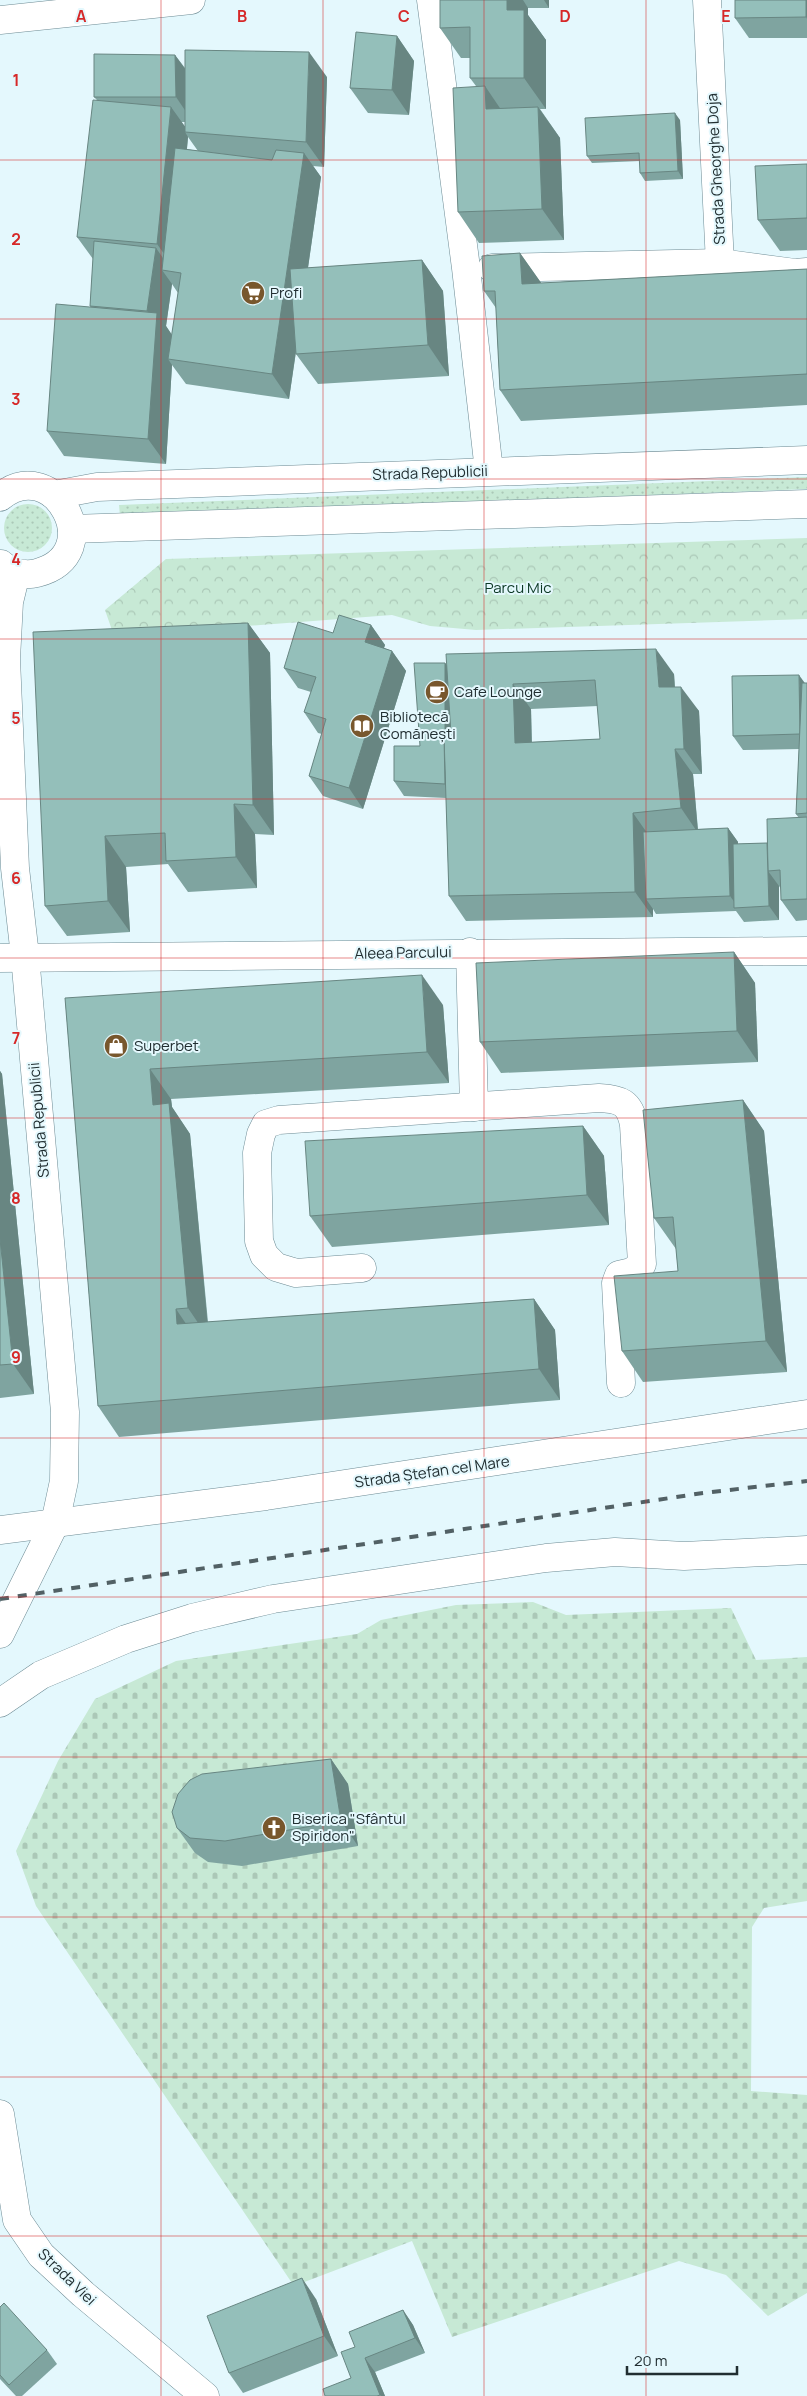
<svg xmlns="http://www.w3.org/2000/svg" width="807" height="2396" font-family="Manrope,sans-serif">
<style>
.grass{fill:url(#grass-dots)}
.cemetery{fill:url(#cemetery-stones)}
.park{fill:url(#park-crowns)}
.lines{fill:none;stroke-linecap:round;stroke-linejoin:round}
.minor-casing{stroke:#6d8b94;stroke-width:29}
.major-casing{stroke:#6d8b94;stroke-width:29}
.minor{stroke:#fff;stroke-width:28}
.major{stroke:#fff;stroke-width:28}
.rail{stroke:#526165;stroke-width:4;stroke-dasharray:9 9;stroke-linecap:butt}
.wall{fill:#7fa4a0;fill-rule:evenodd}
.shaded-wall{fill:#688682}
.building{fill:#94bfba;stroke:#688682;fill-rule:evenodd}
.grid{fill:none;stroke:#d62828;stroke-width:1;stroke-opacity:0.55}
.labels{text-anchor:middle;stroke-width:4;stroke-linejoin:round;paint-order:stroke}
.street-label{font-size:15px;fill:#212e31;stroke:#e4f8fd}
.poi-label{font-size:15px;fill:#212e31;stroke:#e4f8fd;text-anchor:start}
.park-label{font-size:15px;fill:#0b3824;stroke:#e4f8fd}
.grid-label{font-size:16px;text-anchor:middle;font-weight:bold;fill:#d62828;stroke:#e4f8fd;stroke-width:4;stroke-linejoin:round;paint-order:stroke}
</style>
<defs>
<pattern id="grass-dots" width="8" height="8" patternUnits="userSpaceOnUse" patternTransform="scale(1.25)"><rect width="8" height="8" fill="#c7e9d5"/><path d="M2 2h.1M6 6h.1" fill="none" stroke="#abc8b7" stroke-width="1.8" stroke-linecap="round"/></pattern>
<pattern id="cemetery-stones" width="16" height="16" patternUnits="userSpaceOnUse" patternTransform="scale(1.25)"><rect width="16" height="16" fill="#c7e9d5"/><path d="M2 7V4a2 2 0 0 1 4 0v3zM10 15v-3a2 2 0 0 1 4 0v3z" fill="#abc8b7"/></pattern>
<pattern id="park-crowns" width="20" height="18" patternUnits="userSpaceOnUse" patternTransform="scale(1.25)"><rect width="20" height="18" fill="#c7e9d5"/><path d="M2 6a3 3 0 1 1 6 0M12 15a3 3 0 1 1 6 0" fill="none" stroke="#abc8b7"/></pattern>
</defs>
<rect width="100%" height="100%" fill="#e4f8fd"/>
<!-- grass -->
<g class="grass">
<path d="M807,477V489L120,516L119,505Z"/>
<circle cx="28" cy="528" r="24"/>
</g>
<!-- cemetery -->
<path class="cemetery" d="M533,1602L566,1615L731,1608L756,1660L807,1657V1901L764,1908L752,1927L751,2091L807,2095V2293L768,2316L726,2275L679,2261L452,2337L412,2241L294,2286L36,1906L16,1851L58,1761L95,1699L176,1661L357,1634L381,1620L456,1605Z"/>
<!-- park -->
<path class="park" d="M807,538V619L476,630L430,626L392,615L114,636L105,610L166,559Z"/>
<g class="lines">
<!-- minor casing -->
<g class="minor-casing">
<g id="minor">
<path d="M431,0L466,268L489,471"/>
<path d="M707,0L720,263"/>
<path d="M0,20L191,0"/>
<path d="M492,268L720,263L795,273L807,272"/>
<path d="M54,495L97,487L807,460"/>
<path d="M0,497C54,452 110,554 37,573C25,576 10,573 1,564"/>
<path d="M72,529L807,504"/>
<path d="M470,952L474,1107"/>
<path d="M0,958L807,951"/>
<path d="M362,1268L296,1273L276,1267L264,1255L259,1241L257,1153L261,1134L266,1124L279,1120L599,1098C620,1099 630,1102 634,1125L642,1264L632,1272L619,1275L616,1283L621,1383"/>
<path d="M0,1634L55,1523L64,1481L65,1412L25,956L15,868L6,659L9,602L16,573"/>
<path d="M0,1703L41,1675L126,1639L192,1618L273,1599L546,1558L615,1552L684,1556L807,1550"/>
<path d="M0,2114L17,2220L41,2255L83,2294L205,2396"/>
</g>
</g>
<!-- major casing -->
<g class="major-casing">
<path id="major" d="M0,1530L266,1496L807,1414"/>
</g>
<!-- minor -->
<use href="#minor" class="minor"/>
<!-- major -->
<use href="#major" class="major"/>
<!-- rail -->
<path class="rail" d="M0,1599L703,1493L807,1481"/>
</g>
<!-- wall -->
<g class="wall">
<path d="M440,0H549V8H528V15L546,40V109H540L560,138L564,240L479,243L458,212L476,86L470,78V58H461L440,28Z"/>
<path d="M807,0V38H749L735,18Z"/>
<path d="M397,36L414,61L409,115L368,113L350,88Z"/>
<path d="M175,55L185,68L327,77L324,167L313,166L321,177L308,268L422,260L443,291L449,376L318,384L296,354V352L289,399L186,384L172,365L166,464L64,456L47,431L91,308L90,306L93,259L77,237L97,100L94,97ZM181,122H185V127ZM188,137L198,151L187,149ZM172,284L178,293L172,335L166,326Z"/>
<path d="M680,120L683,179L645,181L640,173V161L592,163L587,156Z"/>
<path d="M807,164V250L780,251L758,220Z"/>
<path d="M520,253L541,283L807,269V405L521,421L500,390L496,308L484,291Z"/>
<path d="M248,623L270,653L274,835L255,834L257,888L188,892L168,864L126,867L130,932L67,936L45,906Z"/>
<path d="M371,625L385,645L384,648L392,651L406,671L363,809L323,796L309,776L322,734L318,733L304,712L311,692L298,688L284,668L333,633Z"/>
<path d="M445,663L447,665L674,674L675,687L699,711L702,774H693L698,829L728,828L738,842V844L767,843L799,818L796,814L799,749L743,750L733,736L805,683H807V920L796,921L781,900V889L779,886V920L744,922L736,911L656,914L653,909V917L466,921L449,896L446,798L404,796L394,781L420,746ZM598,706L600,739L532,742L531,709Z"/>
<path d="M734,952L755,983L758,1062L501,1073L480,1042Z"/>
<path d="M65,998L443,1005L449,1083L171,1099L172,1107L190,1134L208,1322L534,1299L555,1330L560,1400L119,1437L98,1406Z"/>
<path d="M0,1071L2,1074L34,1394L0,1398Z"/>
<path d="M743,1100L764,1131L787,1372L643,1382L622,1351L678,1271L676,1249L654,1218Z"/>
<path d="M583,1126L604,1156L609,1225L332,1247L310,1216Z"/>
<path d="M331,1759L348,1784L358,1846L242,1866L208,1862L195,1853L177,1828Z"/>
<path d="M316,2299L338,2356L243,2393L229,2373Z"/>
<path d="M0,2307L47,2350L57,2364L22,2396H16L0,2379Z"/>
<path d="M403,2310L413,2325L425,2353L375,2372L385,2396H325L351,2378L355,2347Z"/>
</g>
<!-- shaded-wall -->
<g class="shaded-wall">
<path d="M507,0H523L528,8V15L546,40V109L524,78L507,10Z"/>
<path d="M544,0H549V8Z"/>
<path d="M806,0H807V19L806,17Z"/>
<path d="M397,36L414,61L409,115L392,90Z"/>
<path d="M309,52L327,77L324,167L306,142Z"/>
<path d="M175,55L193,80V122L176,97Z"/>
<path d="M485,86L506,117L486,109Z"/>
<path d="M171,107L189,132H185L188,137L175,269L157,244Z"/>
<path d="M538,107L560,138L564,240L542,209Z"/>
<path d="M675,113L680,120L683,179L678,171Z"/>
<path d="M304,153L321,177L289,399L272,374Z"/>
<path d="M156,248L172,271L162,270L172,284L166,326L174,338L168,359L172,365L166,464L148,439L156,324L147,311Z"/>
<path d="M520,253L542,284H522Z"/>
<path d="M422,260L443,291L449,376L428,345Z"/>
<path d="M248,623L270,653L274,835L253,805Z"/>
<path d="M371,625L385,645L379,662L365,642Z"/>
<path d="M656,649L674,674L676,712L659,687Z"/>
<path d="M392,651L406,671L363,809L349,788Z"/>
<path d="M445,663L455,677L456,798L445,784Z"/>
<path d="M799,675L807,686L800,734Z"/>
<path d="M513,684L531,709L532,768L515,743Z"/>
<path d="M681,687L699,711L702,774L684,749Z"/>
<path d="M675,749L693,774L698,833L681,808Z"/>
<path d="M234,804L255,834L257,888L236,857Z"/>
<path d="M633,813L650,837L646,899L653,909V917L635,892Z"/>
<path d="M728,828L738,842L740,907H738L730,896Z"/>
<path d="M105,836L126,867L130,932L108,901Z"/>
<path d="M768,871L779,886V920L769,906Z"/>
<path d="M734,952L755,983L758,1062L737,1031Z"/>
<path d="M422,975L443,1005L449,1083L427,1052Z"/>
<path d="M150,1069L171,1099L172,1107L190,1134L209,1339L188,1308L153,1105Z"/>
<path d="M0,1071L2,1074L34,1394L13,1364L0,1239Z"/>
<path d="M743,1100L764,1131L787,1372L766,1341Z"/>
<path d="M583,1126L604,1156L609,1225L587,1195Z"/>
<path d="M534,1299L555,1330L560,1400L539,1369Z"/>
<path d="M176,1309L197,1340L177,1324Z"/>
<path d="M331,1759L348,1784L358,1846L341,1821Z"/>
<path d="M302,2278L316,2299L338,2356L324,2336Z"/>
<path d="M403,2310L413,2325L425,2353L415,2338Z"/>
<path d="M365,2358L375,2372L385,2396H381L380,2395Z"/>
</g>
<!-- building -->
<g class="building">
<path d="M440,0H507V10H524V78H470V27L440,28Z"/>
<path d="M735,0H806V17L735,18Z"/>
<path d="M356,32L397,36L392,90L350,88Z"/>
<path d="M185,50L309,52L306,142L185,132Z"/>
<path d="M94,54L175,55L176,97H94Z"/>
<path d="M485,86L486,109L538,107L542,209L458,212L453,88Z"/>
<path d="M93,100L171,107L157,244L77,237Z"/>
<path d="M675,113L678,171L640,173L639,153L587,156L585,118Z"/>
<path d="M175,148L272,160L276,150L304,153L272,374L168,359L181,273L162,270Z"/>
<path d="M807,164V218L758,220L755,166Z"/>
<path d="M94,241L156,248L147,311L90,306Z"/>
<path d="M520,253L522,284L807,269V374L500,390L495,291H484L482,256Z"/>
<path d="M422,260L428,345L296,354L290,269Z"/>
<path d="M56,304L157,313L148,439L47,431Z"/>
<path d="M339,615L371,625L365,642L392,651L349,788L309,776L326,719L304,712L316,677L284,668L298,622L333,633Z"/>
<path d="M248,623L253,805L234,804L236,857L166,861L165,833L105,836L108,901L45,906L33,632Z"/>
<path d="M656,649L659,687H681L684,749H675L681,808L633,813L635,892L449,896L444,736L451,735L446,654ZM595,680L600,739L515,743L513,684Z"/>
<path d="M414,663H445V735L444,736L445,784L394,781V746H420Z"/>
<path d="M799,675L800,734L733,736L732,676Z"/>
<path d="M802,683H807V813L796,814Z"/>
<path d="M807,817V899L781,900L780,870L768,871L767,819Z"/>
<path d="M728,828L730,896L646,899L643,832Z"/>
<path d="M767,843L769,906L734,908L733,844Z"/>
<path d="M734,952L737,1031L480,1042L476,963Z"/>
<path d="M422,975L427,1052L150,1069L153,1105L169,1103L188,1308L176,1309L177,1324L534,1299L539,1369L98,1406L65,998Z"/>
<path d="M743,1100L766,1341L622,1351L614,1276L678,1271L673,1217L654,1218L643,1110Z"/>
<path d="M583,1126L587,1195L310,1216L305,1141Z"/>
<path d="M0,1239L13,1364L0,1365Z"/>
<path d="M331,1759L341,1821L225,1841L190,1838L177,1828L172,1812L178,1794L190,1780L202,1774Z"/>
<path d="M302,2278L324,2336L229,2373L207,2316Z"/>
<path d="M4,2303L47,2350L9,2385L0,2375V2307Z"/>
<path d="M403,2310L415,2338L365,2358L380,2395L377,2396H325L323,2389L351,2378L341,2352L355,2347L349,2332Z"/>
</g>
<!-- grid -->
<path class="grid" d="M161,0V2396M323,0V2396M484,0V2396M646,0V2396M0,160H807M0,319H807M0,479H807M0,639H807M0,799H807M0,958H807M0,1118H807M0,1278H807M0,1438H807M0,1597H807M0,1757H807M0,1917H807M0,2077H807M0,2236H807"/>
<!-- icons -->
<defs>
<g id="supermarket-disc" transform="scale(1.25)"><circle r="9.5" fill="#78572d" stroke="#e4f8fd"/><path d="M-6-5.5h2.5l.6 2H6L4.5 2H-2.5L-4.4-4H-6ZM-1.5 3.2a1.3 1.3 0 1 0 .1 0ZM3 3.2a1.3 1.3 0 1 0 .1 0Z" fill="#fff"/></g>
<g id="cafe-disc" transform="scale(1.25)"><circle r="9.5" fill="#78572d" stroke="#e4f8fd"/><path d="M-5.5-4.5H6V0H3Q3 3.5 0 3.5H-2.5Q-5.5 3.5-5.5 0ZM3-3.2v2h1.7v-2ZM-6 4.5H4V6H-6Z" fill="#fff"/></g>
<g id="library-disc" transform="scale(1.25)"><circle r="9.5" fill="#78572d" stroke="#e4f8fd"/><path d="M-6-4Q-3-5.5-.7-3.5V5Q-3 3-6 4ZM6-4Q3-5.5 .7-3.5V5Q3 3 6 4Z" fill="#fff"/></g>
<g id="shop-disc" transform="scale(1.25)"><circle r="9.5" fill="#78572d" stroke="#e4f8fd"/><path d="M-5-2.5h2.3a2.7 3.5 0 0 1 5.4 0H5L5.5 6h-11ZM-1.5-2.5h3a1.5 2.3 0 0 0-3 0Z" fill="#fff"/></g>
<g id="church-disc" transform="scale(1.25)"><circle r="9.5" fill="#78572d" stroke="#e4f8fd"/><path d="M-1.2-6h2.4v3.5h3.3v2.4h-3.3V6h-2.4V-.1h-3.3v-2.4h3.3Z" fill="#fff"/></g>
</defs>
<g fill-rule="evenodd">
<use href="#supermarket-disc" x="253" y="293"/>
<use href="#cafe-disc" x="437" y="692"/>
<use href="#library-disc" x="362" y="726"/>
<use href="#shop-disc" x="116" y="1046"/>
<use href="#church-disc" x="274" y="1828"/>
</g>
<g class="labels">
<!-- street labels -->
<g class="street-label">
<text transform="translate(716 169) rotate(-93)" y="5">Strada Gheorghe Doja</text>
<text transform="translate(430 473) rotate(-2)" y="5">Strada Republicii</text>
<text transform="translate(403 953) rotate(-1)" y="5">Aleea Parcului</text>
<text transform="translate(39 1120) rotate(-95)" y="5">Strada Republicii</text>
<text transform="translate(432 1472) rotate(-8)" y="5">Strada Ștefan cel Mare</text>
<text transform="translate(67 2277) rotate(44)" y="5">Strada Viei</text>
</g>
<!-- poi labels -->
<g class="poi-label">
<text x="270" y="298">Profi</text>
<text x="454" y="697">Cafe Lounge</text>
<text x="380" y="722">Bibliotecă<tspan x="380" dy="17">Comănești</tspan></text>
<text x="134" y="1051">Superbet</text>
<text x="292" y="1824">Biserica "Sfântul<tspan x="292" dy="17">Spiridon"</tspan></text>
</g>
<!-- park labels -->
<g class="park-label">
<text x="518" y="593">Parcu Mic</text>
</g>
</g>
<g class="grid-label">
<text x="81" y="22">A</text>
<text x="242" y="22">B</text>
<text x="404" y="22">C</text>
<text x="565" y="22">D</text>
<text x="726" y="22">E</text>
<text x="16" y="86">1</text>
<text x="16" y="245">2</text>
<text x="16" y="405">3</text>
<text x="16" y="565">4</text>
<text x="16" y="724">5</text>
<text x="16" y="884">6</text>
<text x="16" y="1044">7</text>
<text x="16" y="1204">8</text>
<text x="16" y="1363">9</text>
</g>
<!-- scale -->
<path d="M627 2366v8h110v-8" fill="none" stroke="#212e31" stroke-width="2.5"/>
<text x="634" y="2366" font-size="15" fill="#212e31" stroke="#e4f8fd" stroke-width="4" paint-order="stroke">20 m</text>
</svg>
